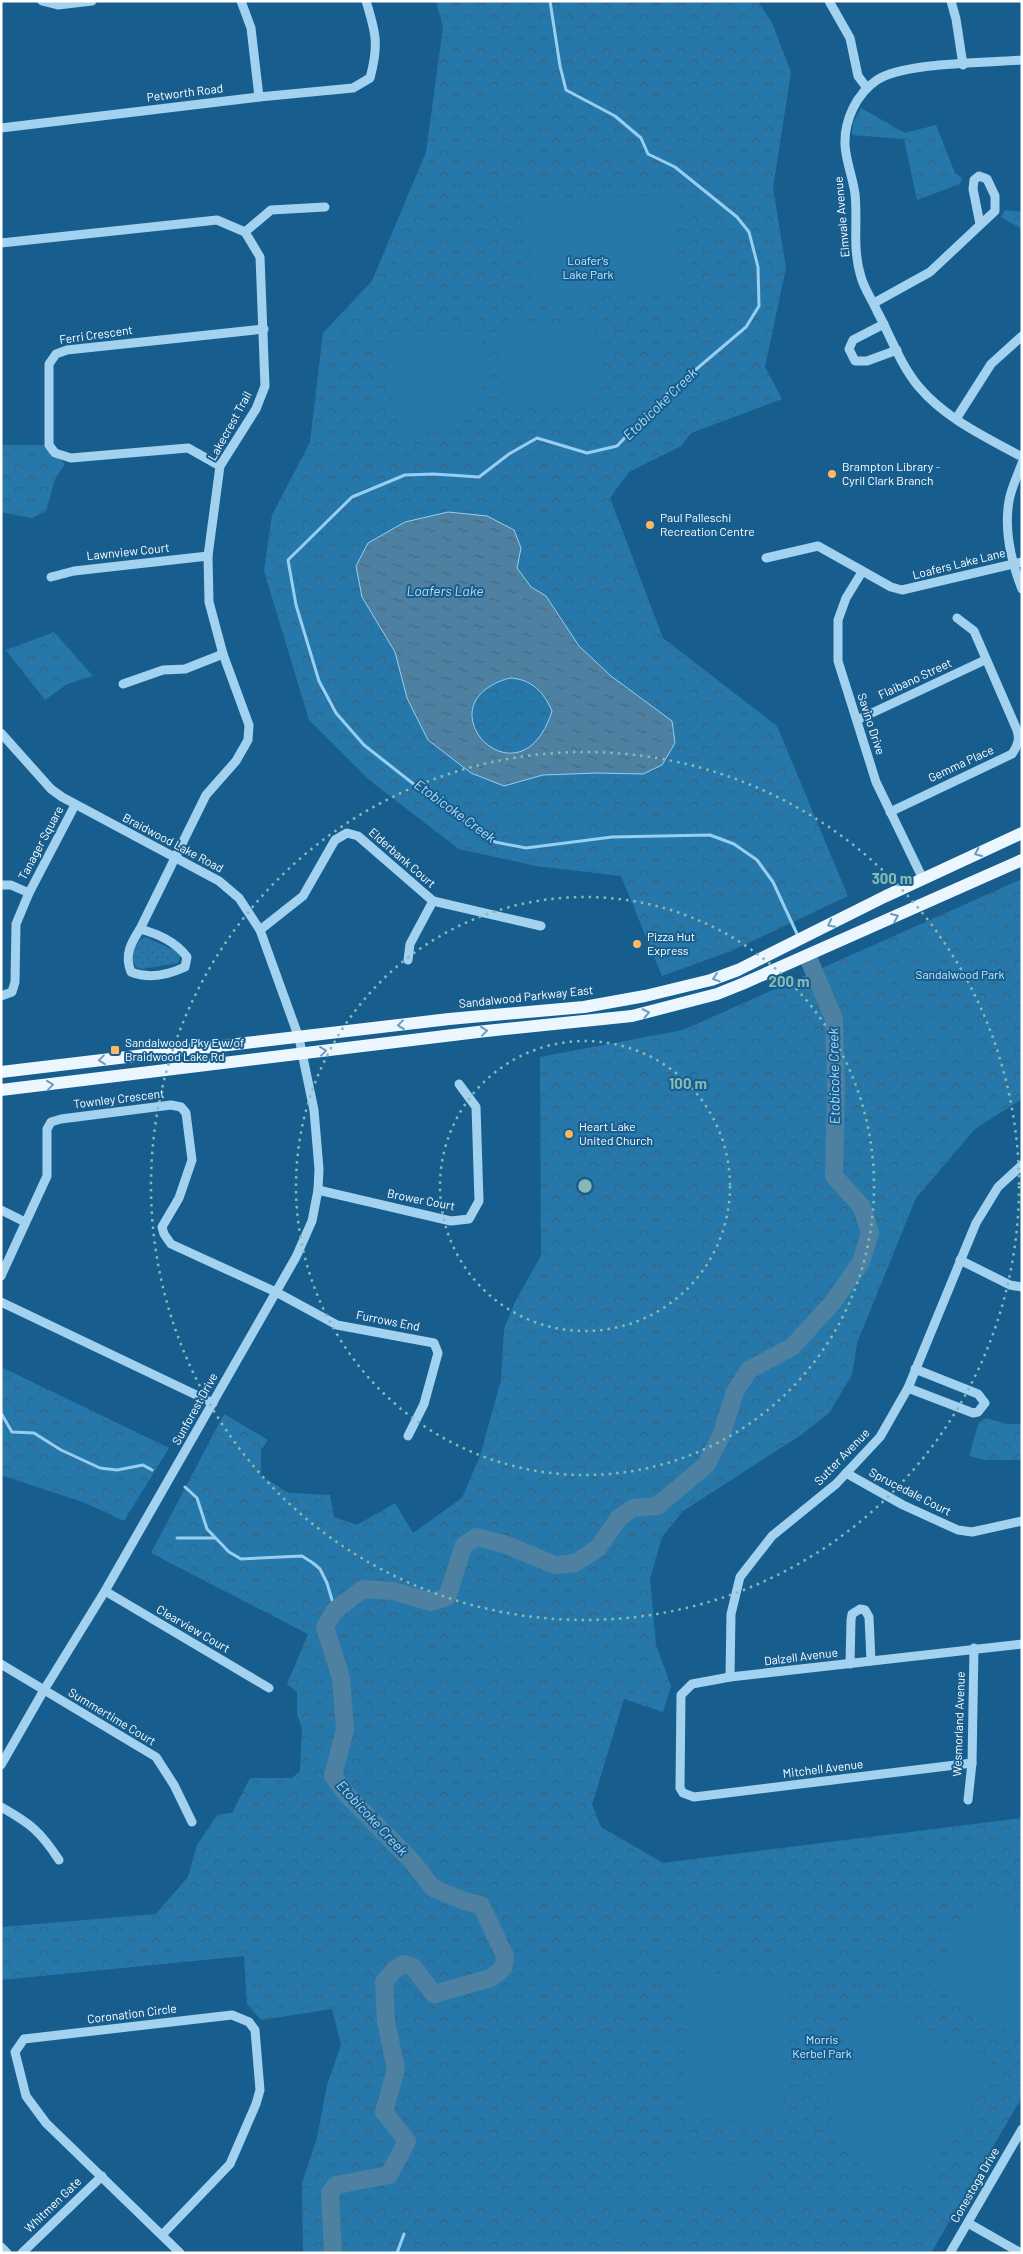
<svg xmlns="http://www.w3.org/2000/svg" width="1023" height="2254" font-family="Barlow,sans-serif">
<style>
.grass{fill:url(#grass-dots)}
.park{fill:url(#park-crowns)}
.pitch{fill:#2678ab}
.water{fill:url(#water-ripples);stroke:#95cff2;fill-rule:evenodd}
.lines{fill:none;stroke-linecap:round;stroke-linejoin:round}
.stream{stroke:#95cff2;stroke-width:3}
.river{stroke:#4d80a1;stroke-width:18}
.minor{stroke:#a2d2ef;stroke-width:9}
.major{stroke:#ebf6ff;stroke-width:12}
.oneway{stroke:#6c9bbb}
.ring{fill:none;stroke:#87bab6;stroke-width:2.5;stroke-dasharray:2.5 5}
.poi-dot{fill:#ffb861;stroke:#175e8e;stroke-width:2}
.labels{text-anchor:middle;stroke-width:4;stroke-linejoin:round;paint-order:stroke}
.street-label{font-size:12px;fill:#fff;stroke:#175e8e}
.park-label{font-size:12px;fill:#c9e8fb;stroke:#175e8e}
.poi-label{font-size:12px;fill:#fff;stroke:#175e8e;text-anchor:start}
.water-label{font-size:14px;font-style:italic;fill:#aedbf6;stroke:#175e8e}
.centre{fill:#87bab6;stroke:#175e8e;stroke-width:2.5}
.ring-label{font-size:15px;text-anchor:middle;font-weight:bold;fill:#87bab6;stroke:#175e8e;stroke-width:4;stroke-linejoin:round;paint-order:stroke}
</style>
<defs>
<pattern id="grass-dots" width="8" height="8" patternUnits="userSpaceOnUse" patternTransform="scale(1.25)"><rect width="8" height="8" fill="#2678ab"/><path d="M2 2h.1M6 6h.1" fill="none" stroke="#39627c" stroke-width="1.8" stroke-linecap="round"/></pattern>
<pattern id="park-crowns" width="20" height="18" patternUnits="userSpaceOnUse" patternTransform="scale(1.25)"><rect width="20" height="18" fill="#2678ab"/><path d="M2 6a3 3 0 1 1 6 0M12 15a3 3 0 1 1 6 0" fill="none" stroke="#39627c"/></pattern>
<pattern id="water-ripples" width="26" height="14" patternUnits="userSpaceOnUse" patternTransform="scale(1.25)"><rect width="26" height="14" fill="#4d80a1"/><path d="M2 4q2-2 4 0t4 0M15 11q2-2 4 0t4 0" fill="none" stroke="#4d697b"/></pattern>
</defs>
<rect width="100%" height="100%" fill="#175e8e"/>
<!-- grass -->
<path class="grass" d="M145,937L176,951L180,957L178,963L141,969L136,967C129,956 134,943 145,937Z"/>
<!-- park -->
<g class="park">
<path d="M436,1H758L772,23L791,72L773,188L786,268L765,367L782,399L691,433L681,446L629,472L610,498L663,638L777,726L848,896L731,951L662,976L621,876L536,866L459,849L369,780L309,720L264,571L272,515L310,442L323,333L372,281L426,152L443,27Z"/>
<path d="M861,108L905,133L936,125L955,173L962,178L960,184L917,200L904,139L852,135L853,123Z"/>
<path d="M1005,210L1022,212V229L1001,217Z"/>
<path d="M1,445H45L65,464L55,479L46,511L32,518L1,512Z"/>
<path d="M54,632L93,676L67,684L45,700L6,650Z"/>
<path d="M1022,879V1099L975,1129L916,1198L857,1343L852,1375L829,1413L801,1435L683,1511L662,1537L650,1579L656,1645L671,1686L663,1712L624,1699L592,1805L601,1827L663,1863L1022,1818V2097L931,2253H303L302,2183L317,2138L327,2085L341,2045L332,2009L261,2020L247,2004L244,1956L1,1980V1927L156,1914L188,1877L197,1845L217,1815L232,1813L250,1778H292L300,1771L302,1728L297,1714V1692L287,1684L308,1634L151,1553L224,1414L268,1440L261,1450V1476L289,1493L330,1495L334,1517L357,1525L395,1503L413,1533L462,1498L480,1456L501,1380L504,1329L516,1300L541,1256L540,1057L683,1030Z"/>
<path d="M1,1367L169,1448L124,1521L83,1502L1,1475Z"/>
<path d="M986,1418L1007,1424H1022V1460H984L969,1456L979,1422Z"/>
</g>
<!-- pitch -->
<g class="pitch">
<path d="M672,194L680,291L533,301L527,205Z"/>
<path d="M594,321L601,397L505,407L497,330Z"/>
<path d="M480,331C482,344 486,360 484,374C481,402 454,425 427,432C419,434 409,434 400,435L384,340L393,332Z"/>
<path d="M933,948L946,979L932,986L918,954Z"/>
<path d="M913,956L927,988L912,994L899,962Z"/>
<path d="M982,1893L994,1898L1008,1911L1022,1928V2034L1020,2037L930,1985L929,1981Z"/>
<path d="M691,1972L791,1979L782,2124L682,2117Z"/>
<path d="M868,1999L989,2066L990,2075L917,2192C900,2182 878,2172 862,2159C801,2107 838,2055 868,1999Z"/>
<path d="M679,2152L728,2156L726,2183L677,2179Z"/>
<path d="M735,2157L762,2159L760,2185L733,2183Z"/>
<path d="M616,2222L651,2225L649,2241L615,2238Z"/>
<path d="M615,2245L649,2248V2253H614Z"/>
</g>
<!-- water -->
<path class="water" d="M448,512L487,516L514,530L521,548L517,568L531,587L546,596L579,646L611,676L672,721L675,743L662,765L643,774L597,773L543,775L504,786L471,773L428,740L407,698L395,652L362,597L356,566L368,543L405,522ZM510,678C531,679 544,692 552,711C520,812 417,703 510,678Z"/>
<g class="lines">
<!-- stream -->
<g class="stream">
<path d="M550,1L560,66L566,90L615,116L641,138L648,154L675,167L737,217L749,232L758,267L759,306L746,327L667,394L617,446L587,453L537,438L509,454L479,477L434,474L405,475L352,497L288,560L296,605L319,681L336,713L364,745L425,793L495,842L526,848L612,837L710,835L734,844L757,860L773,882L798,936"/>
<path d="M1,1413L12,1432L34,1433L61,1450L100,1468L117,1470L143,1465L152,1470"/>
<path d="M185,1487L197,1498L207,1529L229,1552L241,1559L302,1556L313,1563L320,1569L327,1583L335,1610"/>
<path d="M177,1538H215"/>
<path d="M397,2253L404,2234"/>
</g>
<!-- river -->
<path class="river" d="M333,2253L330,2193L336,2185L389,2175L407,2141L384,2112L396,2069L386,2022L384,1982L394,1970L404,1964L413,1967L434,1994L491,1978L503,1968L505,1956L481,1905L464,1901L433,1888L412,1861L347,1795L333,1776L345,1729L341,1678L325,1627L335,1610L363,1589L393,1591L431,1602L447,1597L464,1545L477,1537L507,1545L555,1565L575,1563L598,1548L619,1518L633,1508L657,1506L706,1465L721,1436L735,1392L749,1370L792,1347L834,1301L861,1262L870,1233L862,1207L834,1176L836,1087L834,1019L810,962"/>
<!-- minor -->
<g class="minor">
<path d="M42,1L58,5L92,1"/>
<path d="M241,1L251,28L259,97"/>
<path d="M829,1L850,38L858,76L867,88"/>
<path d="M951,1L956,19L963,65"/>
<path d="M1022,60C986,63 904,62 877,80C856,94 844,121 845,145C846,162 853,178 855,194C858,221 852,249 861,277C864,288 872,300 877,311C890,335 901,366 919,387C946,419 986,437 1022,457"/>
<path d="M1,128L259,97L353,88L370,78C379,45 376,33 366,1"/>
<path d="M245,232L271,210L325,207"/>
<path d="M1,243L217,220L245,232L260,257L265,386L256,409L220,466L208,556L209,602L223,654L249,725L248,740L236,761L206,795L140,929"/>
<path d="M874,303L930,272L995,211V196L987,179L979,176L974,180L973,189L980,224"/>
<path d="M884,324L853,340L849,349L855,361H867L897,350"/>
<path d="M956,419L991,364L1022,336"/>
<path d="M1022,463C1018,475 1011,488 1009,501C1004,530 1011,561 1022,589"/>
<path d="M220,466L188,448L71,458L55,453L49,445V364L56,354L67,350L264,329"/>
<path d="M766,558L818,546L891,587L902,590L1022,562"/>
<path d="M862,572L846,598L838,620V661L876,782L923,879"/>
<path d="M51,577L74,571L208,556"/>
<path d="M123,684L163,670L185,669L223,654"/>
<path d="M857,720L985,660"/>
<path d="M1,733L51,789L62,797L219,881L239,898L260,930L299,1038L306,1072L314,1110L319,1169L318,1190L312,1221L296,1257L105,1591L44,1690L1,1765"/>
<path d="M890,812L1012,754C1018,745 1020,739 1017,730L974,631L957,618"/>
<path d="M1,885H11L29,893"/>
<path d="M140,929C158,934 175,941 187,957L185,967C168,975 149,979 131,972C124,955 131,943 140,929Z"/>
<path d="M260,930L303,896L335,840L347,833L358,836L433,901L541,926"/>
<path d="M408,960L410,944L433,901"/>
<path d="M1,996L12,992L15,982L16,924L29,893L75,805"/>
<path d="M318,1190L451,1221L469,1219L479,1201L476,1107L459,1084"/>
<path d="M1,1210L25,1222"/>
<path d="M960,1260L1010,1285L1022,1287"/>
<path d="M1,1276L47,1176V1129L51,1122L61,1119L171,1105L181,1107L186,1113L192,1160L179,1198L162,1227L164,1234L171,1244L276,1292L337,1325L434,1343L438,1353L424,1404L408,1436"/>
<path d="M1,1302L213,1403"/>
<path d="M908,1388L973,1413L978,1412L985,1403L978,1394L915,1369"/>
<path d="M846,1473L903,1505L958,1530L972,1532L1022,1521"/>
<path d="M105,1591L269,1688"/>
<path d="M1,1664L156,1757L174,1785L192,1822"/>
<path d="M850,1664L851,1620L852,1614L860,1609L865,1610L869,1617L871,1661"/>
<path d="M730,1677L731,1614L740,1577L772,1536L836,1484L880,1437L908,1388L976,1223L998,1187L1022,1165"/>
<path d="M972,1763L694,1797L683,1793L680,1788L681,1695L692,1684L730,1677L1022,1644"/>
<path d="M968,1800L972,1763L974,1648"/>
<path d="M1,1807C31,1824 40,1831 59,1860"/>
<path d="M968,2223L1021,2253"/>
<path d="M162,2235L230,2164L256,2104L260,2090L255,2030L249,2022L232,2015L24,2039L15,2052L26,2096L46,2123L180,2253"/>
<path d="M1,2247L7,2253"/>
<path d="M22,2253L102,2176"/>
<path d="M950,2253L1022,2129"/>
</g>
<!-- major -->
<g class="major">
<path d="M1,1072L449,1019L584,1007L645,996L711,980L738,970L884,897L1022,833"/>
<path d="M1,1090L486,1031L632,1016L717,994L742,984L1022,860"/>
</g>
</g>
<!-- one-way arrows -->
<defs><path id="oneway-chevron" d="M-2-3.5L2.5 0L-2 3.5" fill="none" stroke-width="1.6" stroke-linecap="round" stroke-linejoin="round" transform="scale(1.25)"/></defs>
<g class="oneway">
<use href="#oneway-chevron" transform="translate(978 853) rotate(155)"/>
<use href="#oneway-chevron" transform="translate(895 917) rotate(-23)"/>
<use href="#oneway-chevron" transform="translate(831 924) rotate(153)"/>
<use href="#oneway-chevron" transform="translate(716 978) rotate(162)"/>
<use href="#oneway-chevron" transform="translate(646 1013) rotate(-12)"/>
<use href="#oneway-chevron" transform="translate(401 1025) rotate(173)"/>
<use href="#oneway-chevron" transform="translate(484 1031) rotate(-7)"/>
<use href="#oneway-chevron" transform="translate(323 1051) rotate(-7)"/>
<use href="#oneway-chevron" transform="translate(102 1060) rotate(173)"/>
<use href="#oneway-chevron" transform="translate(50 1085) rotate(-7)"/>
</g>
<!-- distance rings -->
<g class="ring">
<circle cx="585" cy="1186" r="145"/>
<circle cx="585" cy="1186" r="289"/>
<circle cx="585" cy="1186" r="434"/>
</g>
<!-- markers -->
<g class="poi-dot">
<circle cx="832" cy="474" r="5"/>
<circle cx="650" cy="525" r="5"/>
<circle cx="637" cy="944" r="5"/>
<rect x="110" y="1045" width="10" height="10" rx="2.5"/>
<circle cx="569" cy="1134" r="5"/>
</g>
<g class="labels">
<!-- street labels -->
<g class="street-label">
<text transform="translate(185 93) rotate(-7)" y="4">Petworth Road</text>
<text transform="translate(842 217) rotate(-95)" y="4">Elmvale Avenue</text>
<text transform="translate(96 335) rotate(-8)" y="4">Ferri Crescent</text>
<text transform="translate(230 426) rotate(-61)" y="4">Lakecrest Trail</text>
<text transform="translate(128 552) rotate(-6)" y="4">Lawnview Court</text>
<text transform="translate(959 564) rotate(-14)" y="4">Loafers Lake Lane</text>
<text transform="translate(915 679) rotate(-25)" y="4">Flaibano Street</text>
<text transform="translate(871 724) rotate(72)" y="4">Savino Drive</text>
<text transform="translate(961 764) rotate(-25)" y="4">Gemma Place</text>
<text transform="translate(41 843) rotate(-62)" y="4">Tanager Square</text>
<text transform="translate(173 843) rotate(28)" y="4">Braidwood Lake Road</text>
<text transform="translate(402 858) rotate(41)" y="4">Elderbank Court</text>
<text transform="translate(526 997) rotate(-6)" y="4">Sandalwood Parkway East</text>
<text transform="translate(119 1099) rotate(-7)" y="4">Townley Crescent</text>
<text transform="translate(421 1200) rotate(11)" y="4">Brower Court</text>
<text transform="translate(388 1321) rotate(11)" y="4">Furrows End</text>
<text transform="translate(195 1409) rotate(-61)" y="4">Sunforest Drive</text>
<text transform="translate(842 1457) rotate(-46)" y="4">Sutter Avenue</text>
<text transform="translate(910 1492) rotate(27)" y="4">Sprucedale Court</text>
<text transform="translate(193 1629) rotate(30)" y="4">Clearview Court</text>
<text transform="translate(801 1657) rotate(-7)" y="4">Dalzell Avenue</text>
<text transform="translate(112 1717) rotate(31)" y="4">Summertime Court</text>
<text transform="translate(959 1724) rotate(-88)" y="4">Wesmorland Avenue</text>
<text transform="translate(823 1769) rotate(-7)" y="4">Mitchell Avenue</text>
<text transform="translate(132 2014) rotate(-7)" y="4">Coronation Circle</text>
<text transform="translate(975 2185) rotate(-60)" y="4">Conestoga Drive</text>
<text transform="translate(53 2205) rotate(-44)" y="4">Whitmen Gate</text>
</g>
<!-- park labels -->
<g class="park-label">
<text x="588" y="265">Loafer's<tspan x="588" dy="14">Lake Park</tspan></text>
<text x="960" y="979">Sandalwood Park</text>
<text x="822" y="2044">Morris<tspan x="822" dy="14">Kerbel Park</tspan></text>
</g>
<!-- poi labels -->
<g class="poi-label">
<text x="842" y="471">Brampton Library -<tspan x="842" dy="14">Cyril Clark Branch</tspan></text>
<text x="660" y="522">Paul Palleschi<tspan x="660" dy="14">Recreation Centre</tspan></text>
<text x="647" y="941">Pizza Hut<tspan x="647" dy="14">Express</tspan></text>
<text x="125" y="1047">Sandalwood Pky E w/of<tspan x="125" dy="14">Braidwood Lake Rd</tspan></text>
<text x="579" y="1131">Heart Lake<tspan x="579" dy="14">United Church</tspan></text>
</g>
<!-- water labels -->
<g class="water-label">
<text transform="translate(660 404) rotate(-44)" y="5">Etobicoke Creek</text>
<text x="445" y="596">Loafers Lake</text>
<text transform="translate(455 811) rotate(36)" y="5">Etobicoke Creek</text>
<text transform="translate(834 1076) rotate(-91)" y="5">Etobicoke Creek</text>
<text transform="translate(372 1818) rotate(47)" y="5">Etobicoke Creek</text>
</g>
</g>
<circle cx="585" cy="1186" r="8" class="centre"/>
<g class="ring-label">
<text x="892" y="884">300 m</text>
<text x="789" y="987">200 m</text>
<text x="688" y="1089">100 m</text>
</g>
<!-- border -->
<rect width="1023" height="2254" fill="none" stroke="#ffffff" stroke-width="5"/>
</svg>
